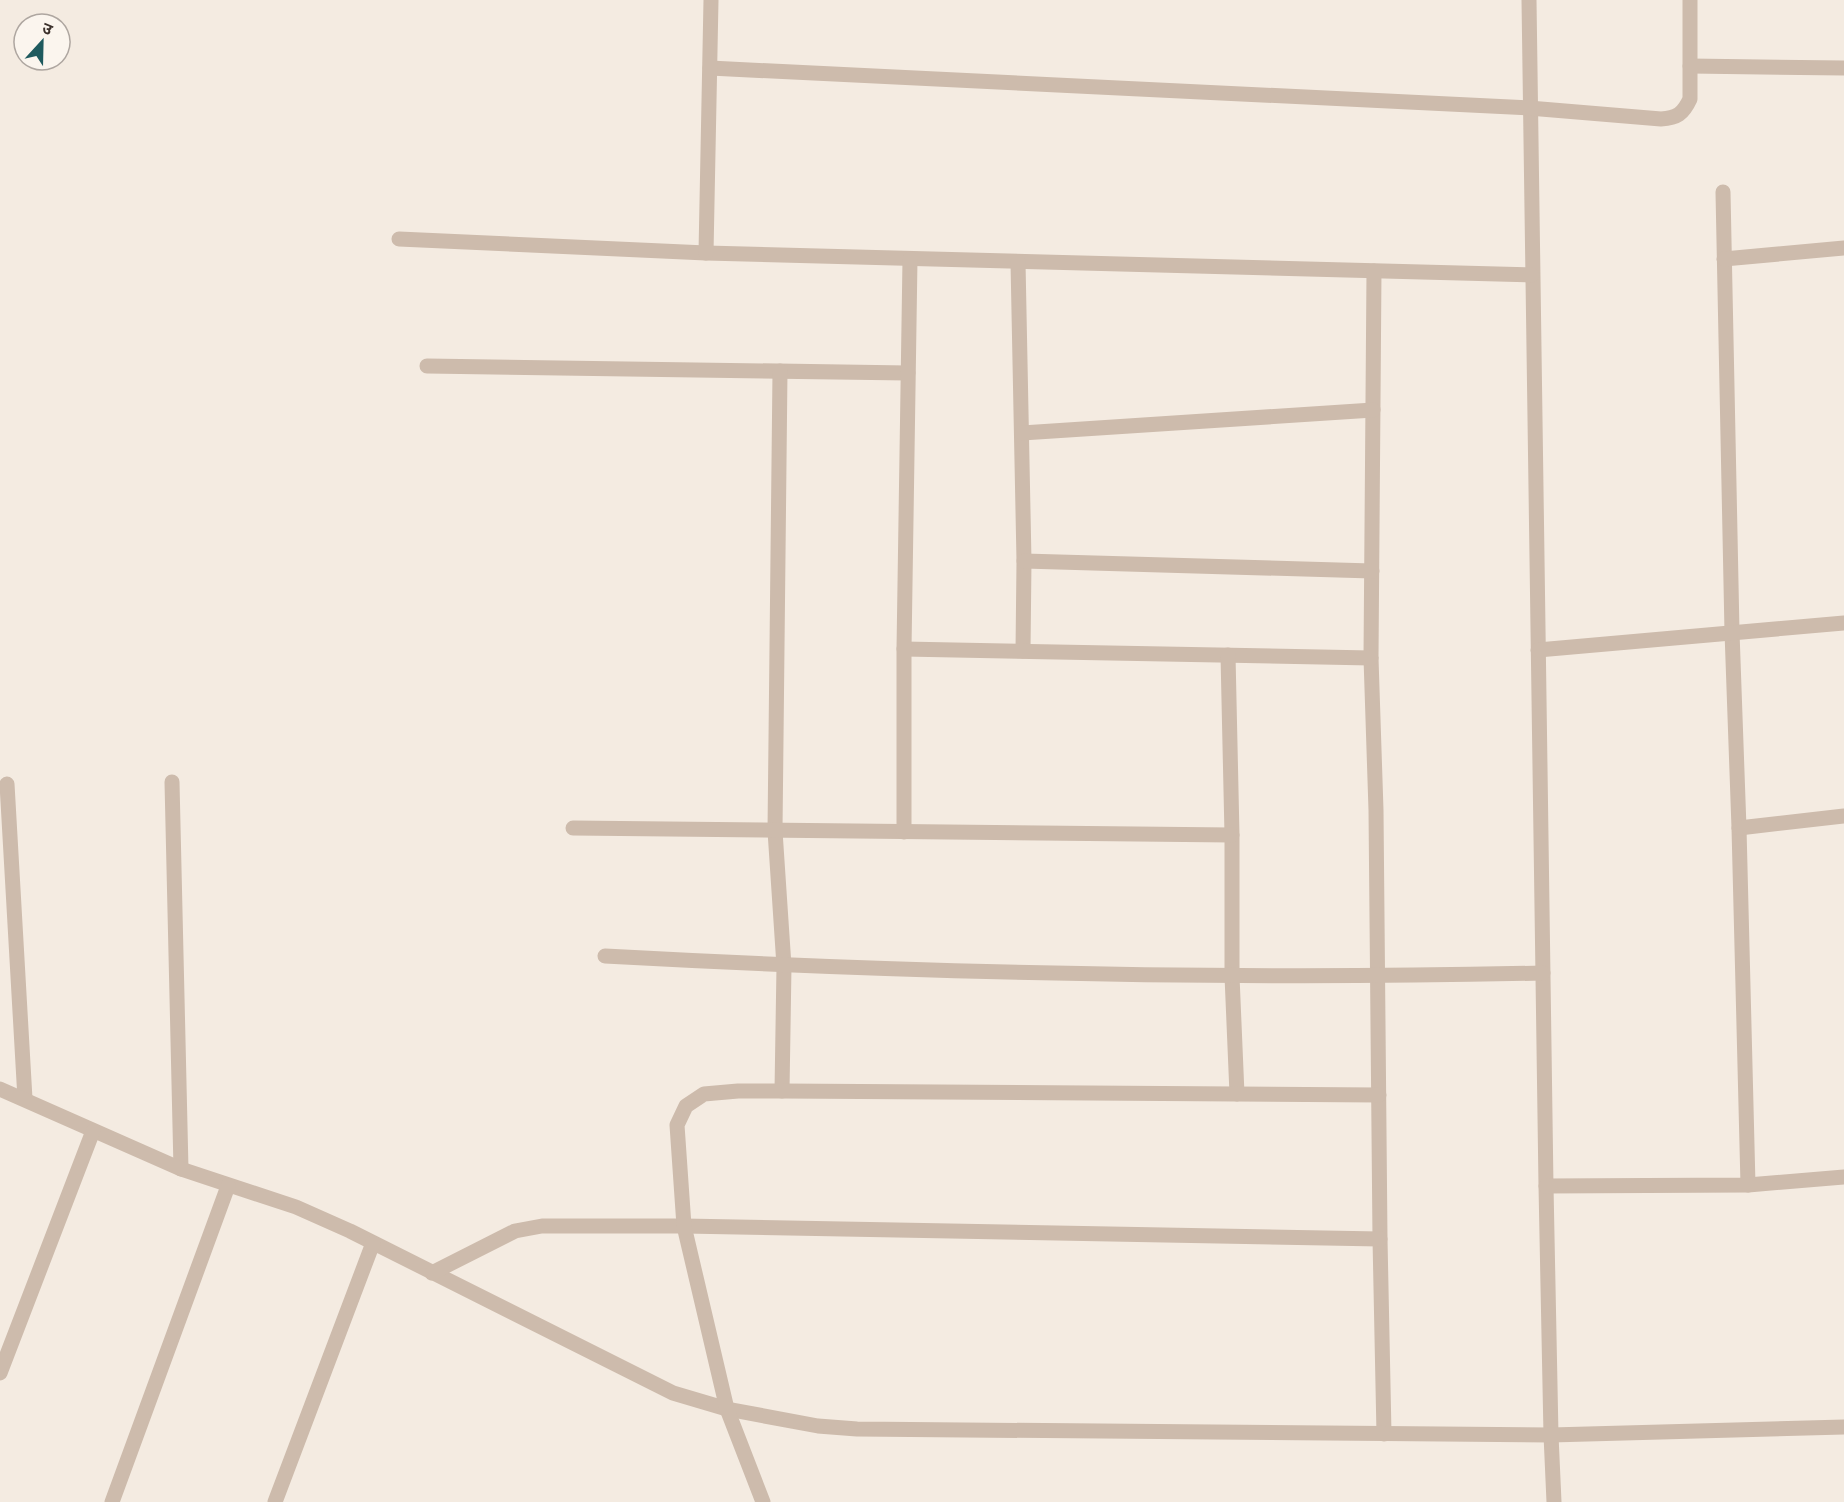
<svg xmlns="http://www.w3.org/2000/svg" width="1844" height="1502" font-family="'Asap Condensed','Noto Sans Devanagari',sans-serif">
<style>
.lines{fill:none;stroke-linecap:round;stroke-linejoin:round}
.minor{stroke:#cdbbac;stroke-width:15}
</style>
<rect width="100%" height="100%" fill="#f4ebe1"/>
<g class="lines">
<!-- minor -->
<g class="minor">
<path d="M1529,0L1546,1186L1551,1435L1554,1502"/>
<path d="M1690,66L1844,68"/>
<path d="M710,68L1529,108L1661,119C1677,118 1683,114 1690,99V0"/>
<path d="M1723,192L1732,632L1739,828L1748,1185"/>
<path d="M399,239L706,253L1532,275"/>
<path d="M706,253L711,0"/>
<path d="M1724,259L1844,248"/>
<path d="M1018,262L1024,561L1023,651"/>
<path d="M1374,271L1371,658L1376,810L1380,1239L1384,1434"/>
<path d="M427,366L908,373"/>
<path d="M780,371L775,831L784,966L782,1091"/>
<path d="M1022,433L1373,410"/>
<path d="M1024,561L1372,571"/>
<path d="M904,649L1371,658"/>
<path d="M1538,650L1844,623"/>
<path d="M1228,655L1232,835V976L1237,1094"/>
<path d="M172,782L181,1169"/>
<path d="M7,784L25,1099"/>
<path d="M573,828L1232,835"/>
<path d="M1739,828L1844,816"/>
<path d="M904,832V649L910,259"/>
<path d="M605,956C917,973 1231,980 1543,973"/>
<path d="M0,1089L181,1169L296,1207L350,1231L673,1393L727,1409L818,1426L857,1429L1551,1435L1844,1427"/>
<path d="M1546,1186L1748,1185L1844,1177"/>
<path d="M432,1273L515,1231L542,1226H684L1380,1239"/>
<path d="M0,1373L93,1131"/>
<path d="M112,1502L228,1186"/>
<path d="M275,1502L373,1243"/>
<path d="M763,1502L727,1409L684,1226L677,1125L686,1106L704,1094L738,1091H782L1379,1095"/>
</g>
</g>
<!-- north arrow -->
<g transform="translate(42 42) rotate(22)"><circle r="28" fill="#fbf5ee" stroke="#aea6a0" stroke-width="1.5"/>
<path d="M0-4.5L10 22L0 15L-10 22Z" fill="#1f5a5e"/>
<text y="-9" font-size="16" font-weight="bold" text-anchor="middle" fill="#3b302b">उ</text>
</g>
</svg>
